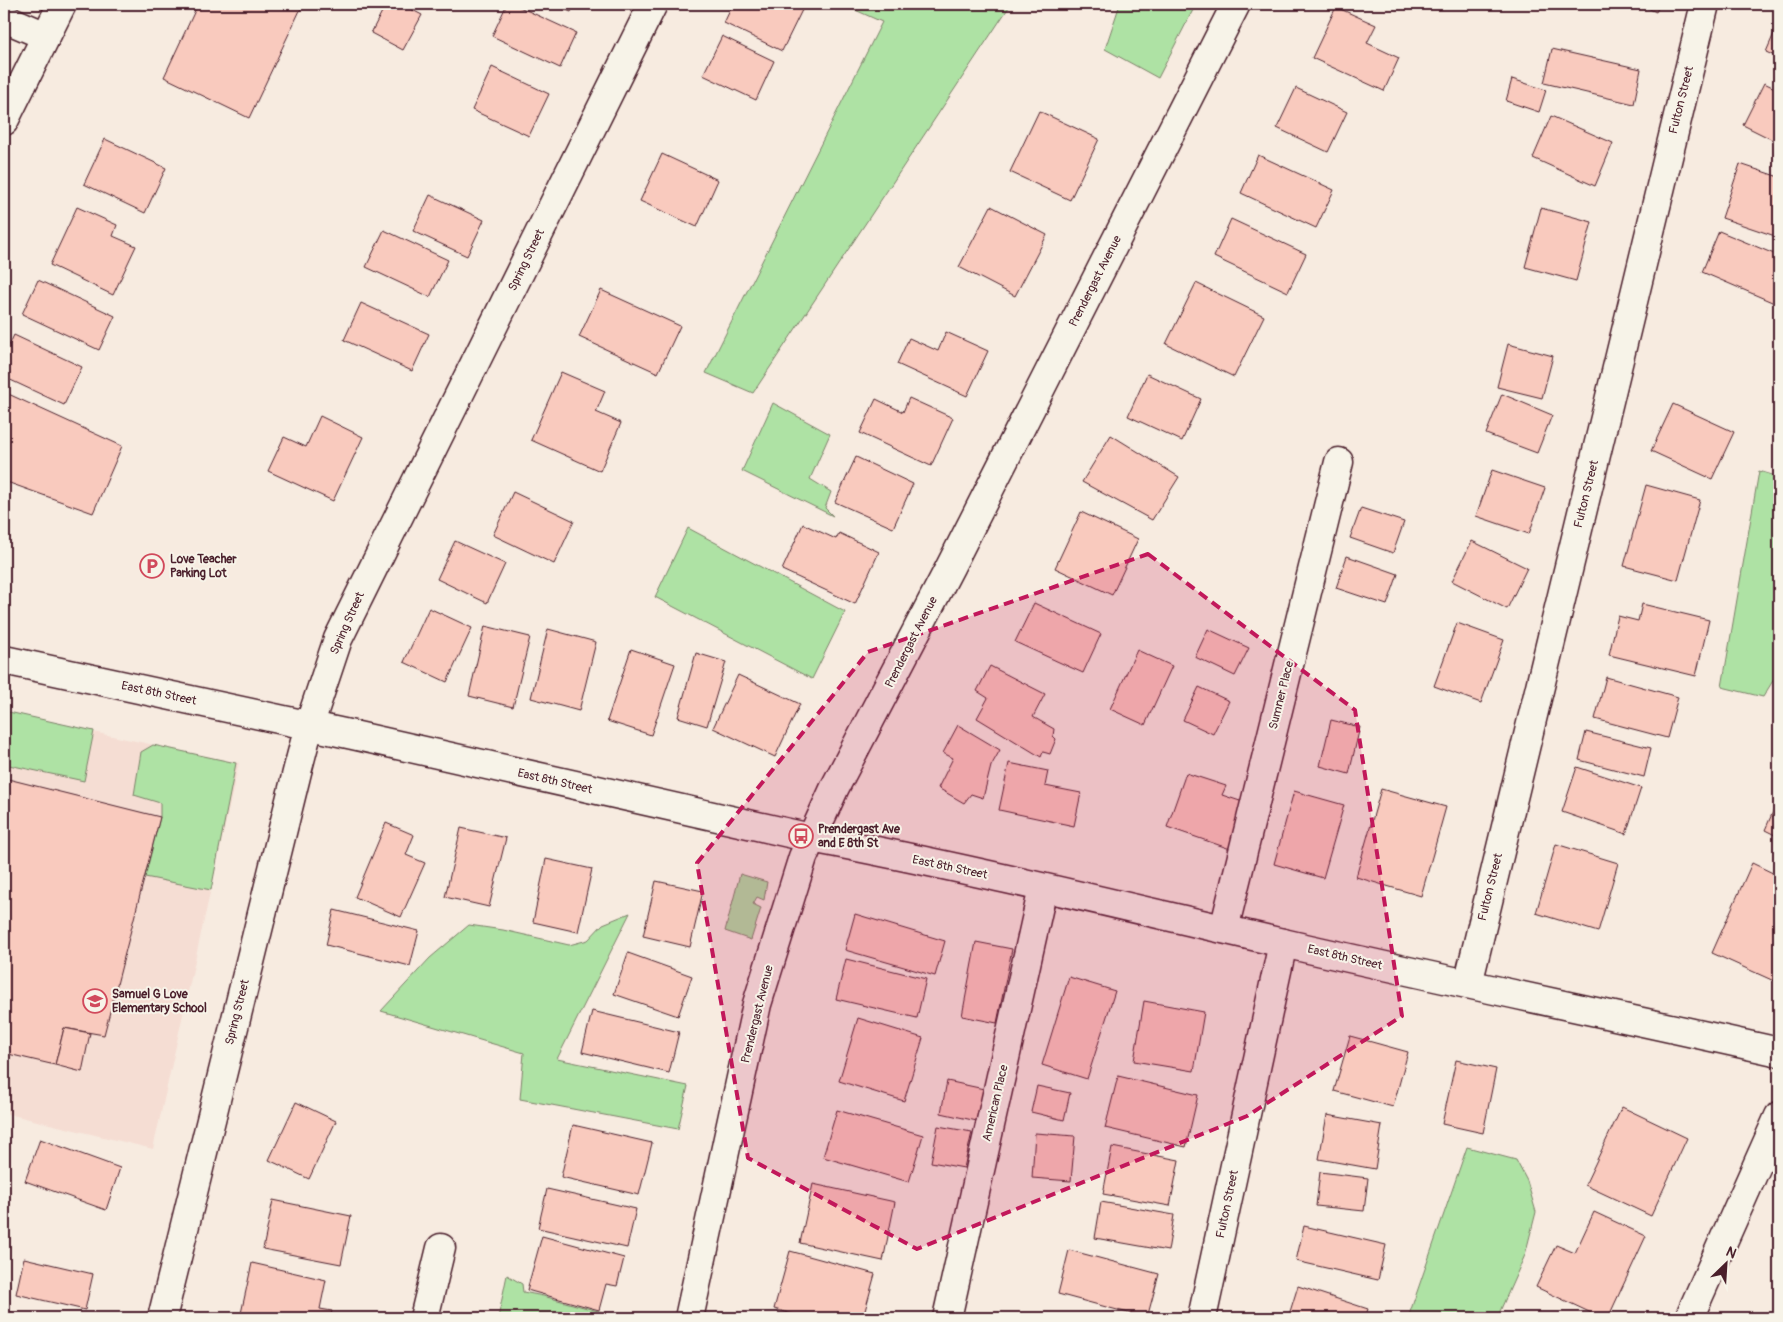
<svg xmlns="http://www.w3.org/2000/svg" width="1783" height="1322" font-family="Pangolin,sans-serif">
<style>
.built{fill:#f5ddd3}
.green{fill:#aee2a4;stroke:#7c8068}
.building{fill:#f9cabe;stroke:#4a1f2b}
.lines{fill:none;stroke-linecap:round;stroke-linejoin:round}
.minor-casing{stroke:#4a1f2b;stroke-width:31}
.trunk-casing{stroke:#4a1f2b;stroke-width:31}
.minor{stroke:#f7f3e8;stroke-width:28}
.trunk{stroke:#f7f3e8;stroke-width:28}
.marked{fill:#c2185b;fill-opacity:0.2;stroke:#c2185b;stroke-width:4;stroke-dasharray:10 6;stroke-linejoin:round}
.labels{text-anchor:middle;stroke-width:4;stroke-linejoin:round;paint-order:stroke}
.street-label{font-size:12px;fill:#4a1f2b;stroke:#f7f3e8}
.poi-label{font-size:12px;font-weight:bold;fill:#4a1f2b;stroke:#f7f3e8;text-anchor:start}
</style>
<rect width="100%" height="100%" fill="#f7ebe0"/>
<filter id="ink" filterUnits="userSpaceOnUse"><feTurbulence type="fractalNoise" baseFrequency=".02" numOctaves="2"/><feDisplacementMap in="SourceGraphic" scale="10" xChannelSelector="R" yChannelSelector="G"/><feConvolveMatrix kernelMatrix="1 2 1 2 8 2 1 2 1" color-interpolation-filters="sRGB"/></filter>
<g filter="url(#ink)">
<!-- built -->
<path class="built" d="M4,713L239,763L153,1149L4,1113Z"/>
<!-- green -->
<g class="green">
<path d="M842,4H1011L753,393L706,373L882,22Z"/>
<path d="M1120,4H1182L1194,8L1158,78L1105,49Z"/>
<path d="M773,403L830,434L810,479L831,492L825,508L833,516L742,471Z"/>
<path d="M1759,471L1779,477V671L1763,697L1722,687Z"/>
<path d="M688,528L845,612L812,679L655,597Z"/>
<path d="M4,711L94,731L84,781L4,764Z"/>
<path d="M153,745L236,763L211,890L145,877L160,817V803L134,795L141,752Z"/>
<path d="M740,874L767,882L764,900L757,897L753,904L761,908L751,940L725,931Z"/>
<path d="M630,913L557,1059L688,1086L678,1129L520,1099L524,1053L381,1011L430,958L469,925L503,930L569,945L588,940L603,924Z"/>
<path d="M1467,1147L1516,1160L1527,1181L1536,1212L1525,1255L1497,1318H1408Z"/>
<path d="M507,1275L522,1284L523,1292L543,1296L624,1318H498Z"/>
</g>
<!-- building -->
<g class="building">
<path d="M198,4H303L249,118L164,77Z"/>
<path d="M386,4H401L422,15L403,50L371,33Z"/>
<path d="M507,4H513L576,33L560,68L492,36Z"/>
<path d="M552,4H574L571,12Z"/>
<path d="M733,4H788L802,10L782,51L724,23Z"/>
<path d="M1639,4H1660L1656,12Z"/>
<path d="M1336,7L1376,25L1367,43L1399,58L1384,91L1312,58Z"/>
<path d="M1779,22V58L1766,52Z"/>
<path d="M722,36L774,61L756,100L703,75Z"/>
<path d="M1552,49L1641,69L1634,104L1544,83Z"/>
<path d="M492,67L549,94L529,136L472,110Z"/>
<path d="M1512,79L1546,90L1539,112L1506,101Z"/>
<path d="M1764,83L1779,90V143L1743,125Z"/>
<path d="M1296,88L1347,112L1328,152L1277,128Z"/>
<path d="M1039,111L1099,139L1070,200L1010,172Z"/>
<path d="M1551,116L1613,143L1595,186L1533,158Z"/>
<path d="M105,139L166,168L145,213L84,184Z"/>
<path d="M662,154L718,180L697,227L640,201Z"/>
<path d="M1258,155L1334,190L1316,228L1241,193Z"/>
<path d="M1740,164L1779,177L1778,237L1722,218Z"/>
<path d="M430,195L484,220L467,256L413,231Z"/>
<path d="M991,206L1047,235L1015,296L959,267Z"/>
<path d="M77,207L117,225L113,236L136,246L113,295L50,265Z"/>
<path d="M1541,208L1592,222L1576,281L1525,267Z"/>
<path d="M1231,219L1306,254L1288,292L1214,257Z"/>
<path d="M384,230L448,260L430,297L366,267Z"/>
<path d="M1719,231L1779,256V305L1702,272Z"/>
<path d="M38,280L115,316L99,350L22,314Z"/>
<path d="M1196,283L1264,316L1234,377L1166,344Z"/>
<path d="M601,290L680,326L658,373L579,337Z"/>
<path d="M361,303L429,334L412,371L344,340Z"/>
<path d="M946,332L988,351L967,396L897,364L909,338L938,351Z"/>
<path d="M14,335L82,367L64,405L4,377V356Z"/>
<path d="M1508,344L1553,356L1542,398L1497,387Z"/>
<path d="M561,372L605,391L596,412L621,423L600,471L531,440Z"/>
<path d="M1147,374L1201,399L1182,441L1128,416Z"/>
<path d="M4,392L122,446L93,513L4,481Z"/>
<path d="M1502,394L1552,415L1537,453L1486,434Z"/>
<path d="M909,398L953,418L931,466L860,433L876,399L903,412Z"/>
<path d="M1673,404L1734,432L1712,479L1651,451Z"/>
<path d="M320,416L363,437L333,501L268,471L284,437L306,447Z"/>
<path d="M1111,435L1179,477L1152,520L1082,482Z"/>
<path d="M856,457L913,484L893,528L835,502Z"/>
<path d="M1492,470L1545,488L1529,534L1476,516Z"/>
<path d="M1646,485L1700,500L1678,580L1624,566Z"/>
<path d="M513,492L574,521L554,564L493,535Z"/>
<path d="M1361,508L1404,522L1393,553L1350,538Z"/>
<path d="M1081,512L1138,539L1112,595L1055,568Z"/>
<path d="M803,524L836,539L839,533L879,552L855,604L782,570Z"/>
<path d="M455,541L505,564L487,603L437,579Z"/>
<path d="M1472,541L1527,568L1507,609L1452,581Z"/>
<path d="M1347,556L1398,574L1387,605L1336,588Z"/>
<path d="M1034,603L1101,634L1083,673L1015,642Z"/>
<path d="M1642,604L1709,620L1696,676L1609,655L1618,616L1638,621Z"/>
<path d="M429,608L472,628L447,682L404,662Z"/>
<path d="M1457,623L1504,640L1481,703L1434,686Z"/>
<path d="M485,626L530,637L513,707L469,696Z"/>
<path d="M548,629L596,642L579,711L531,698Z"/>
<path d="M1208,629L1249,648L1235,676L1195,657Z"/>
<path d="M631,649L675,664L651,735L607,721Z"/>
<path d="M1137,650L1172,666L1145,725L1110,709Z"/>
<path d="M696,653L726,662L707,726L678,717Z"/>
<path d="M990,666L1045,694L1033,717L1054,729L1053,736L1056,739L1050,754L1043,752L1041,757L977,718L988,698L977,691Z"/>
<path d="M738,675L800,704L775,757L713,728Z"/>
<path d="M1606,677L1678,697L1667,738L1595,719Z"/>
<path d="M1199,687L1229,701L1213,734L1183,720Z"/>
<path d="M1331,720L1360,727L1349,774L1320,766Z"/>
<path d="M958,725L1000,750L991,766L983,798L971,794L964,803L938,788L953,758L943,753Z"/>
<path d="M1586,732L1651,748L1644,777L1579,760Z"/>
<path d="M1009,763L1048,771L1045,786L1081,793L1074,826L999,810Z"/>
<path d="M1577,767L1641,788L1626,834L1562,812Z"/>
<path d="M1186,773L1226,786L1222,795L1252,805L1236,851L1167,827Z"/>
<path d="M4,778L160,817L104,1035L64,1028L55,1065L4,1053Z"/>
<path d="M1381,789L1446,807L1421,896L1356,877Z"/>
<path d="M1294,791L1344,805L1323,878L1274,864Z"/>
<path d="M1779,798V837L1765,830Z"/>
<path d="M386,823L414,835L406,855L425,863L401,917L355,897Z"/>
<path d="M461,828L506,838L489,907L445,897Z"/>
<path d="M1556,844L1618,863L1598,932L1536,913Z"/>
<path d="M546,859L592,869L578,932L533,922Z"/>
<path d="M1752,863L1779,876V970L1774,981L1712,953Z"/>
<path d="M656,881L703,891L690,947L643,936Z"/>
<path d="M334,910L419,931L410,966L326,945Z"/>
<path d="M855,914L945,941L935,976L845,950Z"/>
<path d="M976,942L1012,949L997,1023L962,1016Z"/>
<path d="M628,953L692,976L678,1016L614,994Z"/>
<path d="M846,959L926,979L917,1018L836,999Z"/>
<path d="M1069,977L1115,991L1087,1079L1042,1065Z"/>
<path d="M1144,1001L1204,1012L1194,1071L1134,1061Z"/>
<path d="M592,1011L679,1032L669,1073L582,1052Z"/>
<path d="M858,1018L923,1038L904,1101L839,1081Z"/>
<path d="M64,1028L90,1033L82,1072L55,1065Z"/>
<path d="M1350,1036L1408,1052L1393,1107L1334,1091Z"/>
<path d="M1456,1060L1496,1069L1483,1133L1442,1124Z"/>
<path d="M1118,1076L1198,1095L1186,1147L1105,1128Z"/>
<path d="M947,1081L984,1089L977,1121L941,1113Z"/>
<path d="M1037,1086L1070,1093L1064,1120L1031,1112Z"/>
<path d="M296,1102L336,1121L309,1179L269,1160Z"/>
<path d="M1622,1107L1687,1138L1651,1216L1585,1185Z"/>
<path d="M837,1110L923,1135L909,1182L823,1157Z"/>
<path d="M1327,1115L1382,1125L1375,1169L1319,1159Z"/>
<path d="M573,1125L652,1143L639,1195L561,1177Z"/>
<path d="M938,1126L972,1132L964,1168L931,1162Z"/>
<path d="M1035,1133L1075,1136L1071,1181L1032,1178Z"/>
<path d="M40,1139L120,1168L106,1210L25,1181Z"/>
<path d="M1112,1147L1179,1160L1170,1206L1103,1194Z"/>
<path d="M1320,1172L1368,1178L1364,1211L1316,1206Z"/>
<path d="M813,1184L895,1202L883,1261L800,1243Z"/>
<path d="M547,1189L636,1209L627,1248L538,1228Z"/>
<path d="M273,1200L351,1216L341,1264L263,1249Z"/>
<path d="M1101,1202L1174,1215L1168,1251L1095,1238Z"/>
<path d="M1594,1212L1646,1236L1608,1318H1602L1536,1287L1556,1245L1575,1253Z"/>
<path d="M1304,1226L1386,1245L1378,1280L1296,1261Z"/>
<path d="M542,1236L624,1258L617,1286L606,1284L599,1310L527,1290Z"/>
<path d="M1069,1250L1159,1274L1147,1318L1058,1294Z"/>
<path d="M790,1251L875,1274L863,1318H807L774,1309Z"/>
<path d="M24,1258L93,1274L85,1310L16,1294Z"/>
<path d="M252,1263L326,1280L320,1309L332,1311L330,1318H240Z"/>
<path d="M1298,1286L1368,1309L1365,1318H1288Z"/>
<path d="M11,1312L34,1318H9Z"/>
</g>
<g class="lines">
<!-- minor casing -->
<g class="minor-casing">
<g id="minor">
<path d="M4,18L46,36"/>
<path d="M4,660L353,735L811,838C969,868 1126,907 1283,943C1448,981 1614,1015 1779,1052"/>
<path d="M1224,929L1339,462"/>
<path d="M1468,984L1705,4"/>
<path d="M162,1318L297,772L309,726L338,639L653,4"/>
<path d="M424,1318L441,1248"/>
<path d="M689,1318L757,1004L803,857L835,787L950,567L1236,4"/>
<path d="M947,1318L1043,888"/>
<path d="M1202,1318L1283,943"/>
<path d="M1689,1318L1779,1116"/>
</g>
</g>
<!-- trunk casing -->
<g class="trunk-casing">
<path id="trunk" d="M4,121L62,4"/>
</g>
<!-- minor -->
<use href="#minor" class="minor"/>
<!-- trunk -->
<use href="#trunk" class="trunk"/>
</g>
</g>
<!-- marked area -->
<path class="marked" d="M1148,554L1355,710L1402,1016L1247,1116L917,1249L748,1158L697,863L868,652Z"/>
<!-- icons -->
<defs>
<g id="parking-ring" transform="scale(1.25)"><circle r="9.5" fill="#f7f3e8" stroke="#d1495b" stroke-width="1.5"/><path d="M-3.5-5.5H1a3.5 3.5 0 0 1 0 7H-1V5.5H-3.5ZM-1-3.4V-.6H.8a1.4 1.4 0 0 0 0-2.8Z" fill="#d1495b"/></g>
<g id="bus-ring" transform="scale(1.25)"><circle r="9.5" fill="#f7f3e8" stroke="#d1495b" stroke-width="1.5"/><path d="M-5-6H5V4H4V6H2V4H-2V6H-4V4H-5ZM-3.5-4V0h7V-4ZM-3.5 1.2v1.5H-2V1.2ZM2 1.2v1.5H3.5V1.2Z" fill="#d1495b"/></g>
<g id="school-ring" transform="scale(1.25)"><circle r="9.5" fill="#f7f3e8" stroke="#d1495b" stroke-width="1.5"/><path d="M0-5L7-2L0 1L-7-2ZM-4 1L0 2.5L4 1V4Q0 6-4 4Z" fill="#d1495b"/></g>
</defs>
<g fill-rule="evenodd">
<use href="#parking-ring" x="152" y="566"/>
<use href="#bus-ring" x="801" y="836"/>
<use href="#school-ring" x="95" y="1001"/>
</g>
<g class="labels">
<!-- street labels -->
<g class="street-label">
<text transform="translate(1681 100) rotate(-76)" y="4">Fulton Street</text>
<text transform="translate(526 260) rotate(-64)" y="4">Spring Street</text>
<text transform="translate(1095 281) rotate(-63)" y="4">Prendergast Avenue</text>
<text transform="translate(1586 494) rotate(-76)" y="4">Fulton Street</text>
<text transform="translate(347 623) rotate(-66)" y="4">Spring Street</text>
<text transform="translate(911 642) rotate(-63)" y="4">Prendergast Avenue</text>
<text transform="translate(159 693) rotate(12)" y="4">East 8th Street</text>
<text transform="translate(1281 695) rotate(-76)" y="4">Sumner Place</text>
<text transform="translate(555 781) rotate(13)" y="4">East 8th Street</text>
<text transform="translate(950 867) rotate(12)" y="4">East 8th Street</text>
<text transform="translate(1490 887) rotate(-76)" y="4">Fulton Street</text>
<text transform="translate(1345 957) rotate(13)" y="4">East 8th Street</text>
<text transform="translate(237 1012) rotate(-76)" y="4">Spring Street</text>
<text transform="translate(757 1014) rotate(-76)" y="4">Prendergast Avenue</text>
<text transform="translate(995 1103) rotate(-77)" y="4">American Place</text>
<text transform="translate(1227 1204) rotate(-78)" y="4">Fulton Street</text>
</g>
<!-- poi labels -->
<g class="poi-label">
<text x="170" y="563">Love Teacher<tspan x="170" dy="14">Parking Lot</tspan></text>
<text x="818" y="833">Prendergast Ave<tspan x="818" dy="14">and E 8th St</tspan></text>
<text x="112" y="998">Samuel G Love<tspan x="112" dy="14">Elementary School</tspan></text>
</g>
</g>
<!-- margin -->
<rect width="1783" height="1322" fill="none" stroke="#f7f3e8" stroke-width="20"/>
<rect x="10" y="10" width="1763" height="1302" fill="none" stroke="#4a1f2b" stroke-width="2" filter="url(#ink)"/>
<!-- north arrow -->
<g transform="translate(1726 1264) rotate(25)" stroke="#f7f3e8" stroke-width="4" paint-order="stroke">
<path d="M0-4L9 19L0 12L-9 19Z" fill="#4a1f2b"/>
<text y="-8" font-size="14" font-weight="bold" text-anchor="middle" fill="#4a1f2b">N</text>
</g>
</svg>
